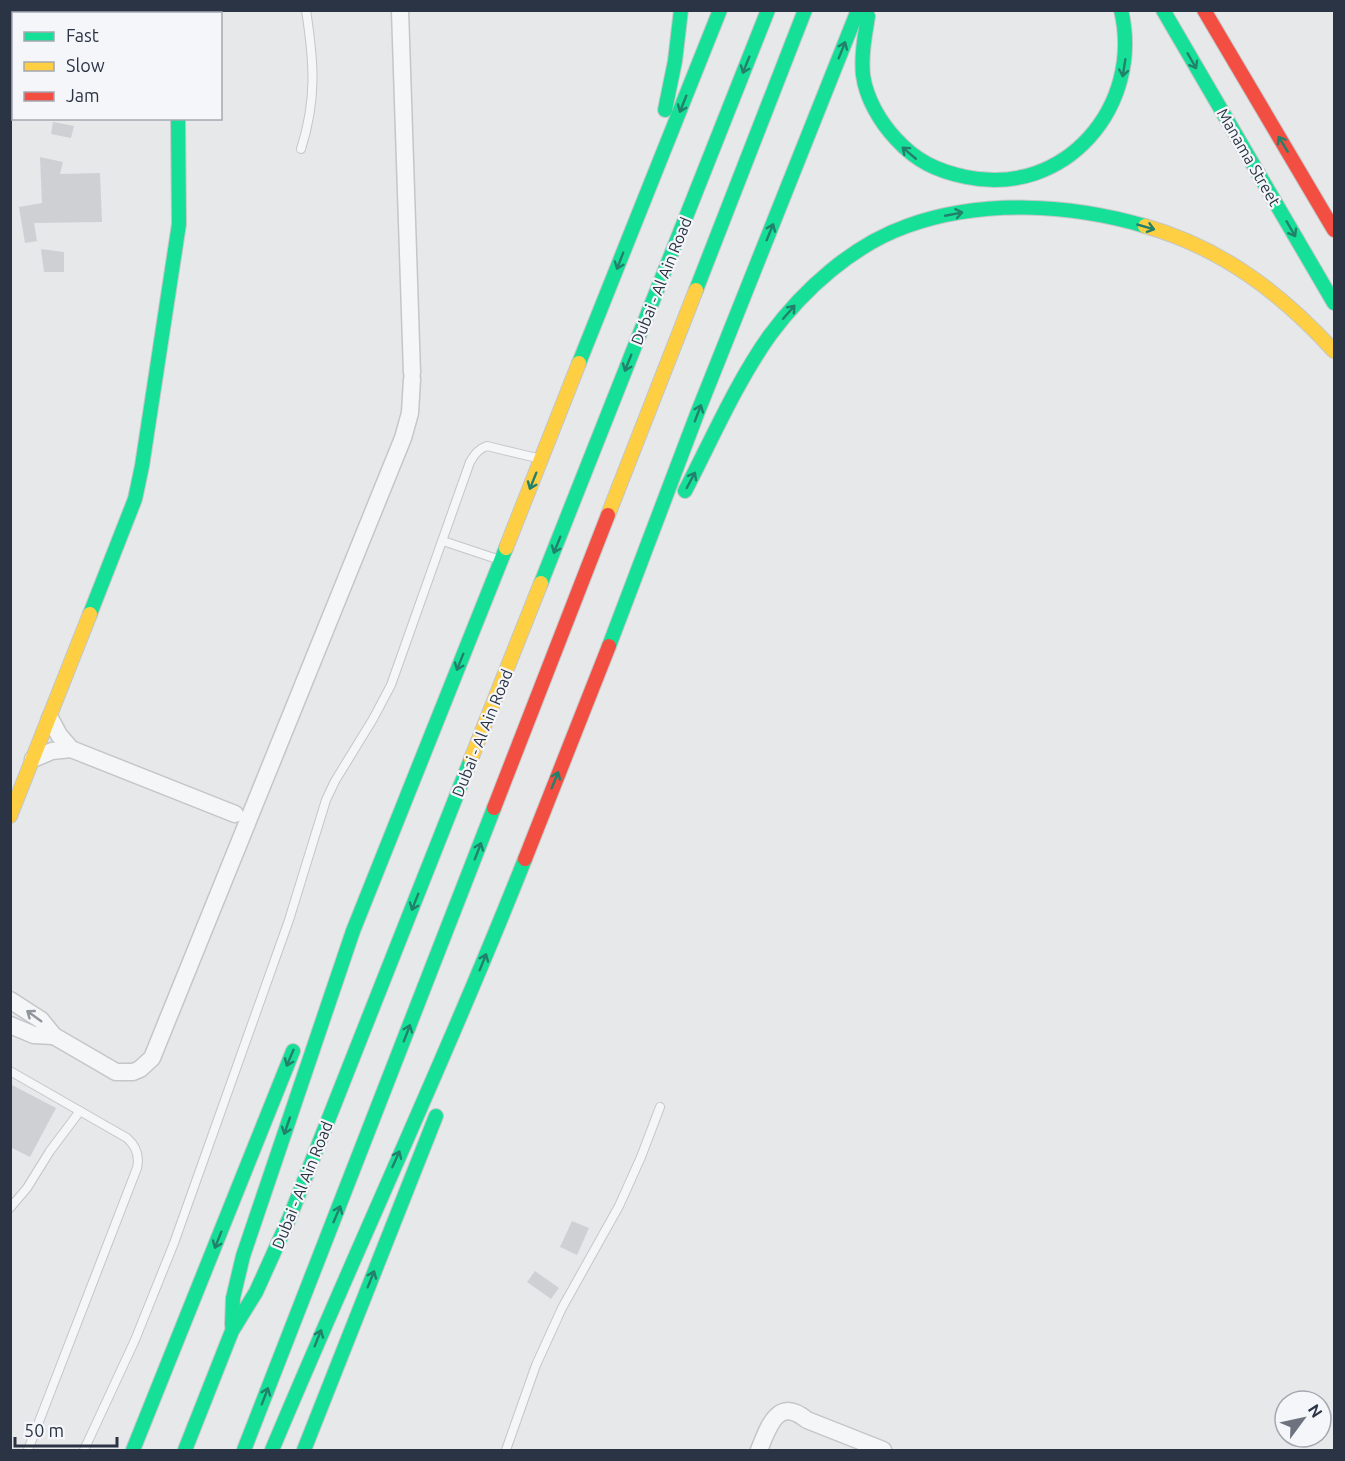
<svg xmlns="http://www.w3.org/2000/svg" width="1345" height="1461" font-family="Ubuntu,sans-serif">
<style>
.building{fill:#ced0d3}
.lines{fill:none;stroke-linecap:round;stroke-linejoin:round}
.lane-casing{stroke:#c4c6c8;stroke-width:10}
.street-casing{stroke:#c4c6c8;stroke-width:19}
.fast-casing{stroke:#c4c6c8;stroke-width:16}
.slow-casing{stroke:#c4c6c8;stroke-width:16}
.jam-casing{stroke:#c4c6c8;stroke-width:16}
.lane{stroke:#f5f6f7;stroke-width:8}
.street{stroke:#f5f6f7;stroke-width:16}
.fast{stroke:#16e098;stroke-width:14}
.slow{stroke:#ffcf43;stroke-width:14}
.jam{stroke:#f24e42;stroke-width:14}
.oneway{stroke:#22816a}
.oneway2{stroke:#90959e}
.labels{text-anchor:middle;stroke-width:4.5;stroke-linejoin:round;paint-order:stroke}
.street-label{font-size:16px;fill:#2b3445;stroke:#f4f6f9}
</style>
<rect width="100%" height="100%" fill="#e6e8ea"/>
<!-- building -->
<g class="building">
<path d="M53,122L74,126L71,138L51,134Z"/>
<path d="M40,157L63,162L60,174L100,173L102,222L34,223L37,241L25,243L19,207L42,203Z"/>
<path d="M41,249L64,252V272H44Z"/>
<path d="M10,1084L56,1108L30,1157L10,1147Z"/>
<path d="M572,1221L589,1228L577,1255L560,1247Z"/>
<path d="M535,1271L559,1288L551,1299L527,1282Z"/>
</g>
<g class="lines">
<!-- lane casing -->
<g class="lane-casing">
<g id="lane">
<path d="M301,149C317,99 314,62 306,10"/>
<path d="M443,541L497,559"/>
<path d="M10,1071L127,1138C136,1146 140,1155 137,1168L28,1450"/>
<path d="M10,1208L27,1188L50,1151L80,1111"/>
<path d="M84,1450L135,1340L174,1243L289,920L326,800L335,781L373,719L391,685L470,462C475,454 478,449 487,446L537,458"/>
<path d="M506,1450L536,1365L562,1308L619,1206L641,1157L660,1107"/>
</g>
</g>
<!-- street casing -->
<g class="street-casing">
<g id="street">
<path d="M400,10L412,373"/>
<path d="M50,718L59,735L71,749L235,814"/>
<path d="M33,759L52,751L71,749"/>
<path d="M10,1000L41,1020L54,1036L116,1072H133L140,1069L152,1058L403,438L410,413L412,379"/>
<path d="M10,1025L34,1035L54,1036"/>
<path d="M759,1450C768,1429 777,1395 807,1420L883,1450"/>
</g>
</g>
<!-- fast casing -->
<g class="fast-casing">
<g id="fast">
<path d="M174,10V14"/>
<path d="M1163,10L1334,303"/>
<path d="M868,16C865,35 861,55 863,75C866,98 880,122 896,139C916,161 937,171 966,177C1065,198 1144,106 1121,10"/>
<path d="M665,110L675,61L681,10"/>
<path d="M696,290L805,10"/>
<path d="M579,363L720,10"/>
<path d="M685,491C712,439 736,383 770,335C804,289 853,245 907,226C982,199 1070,204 1145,226"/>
<path d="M541,583L768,10"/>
<path d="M90,614L135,499L142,466L179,224L178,118"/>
<path d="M609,646L697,414L858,10"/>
<path d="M232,1325L233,1298L243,1256L353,931L506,548"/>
<path d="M133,1450L293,1051"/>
<path d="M185,1450L232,1331L256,1292L289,1219L471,759"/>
<path d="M244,1450L494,808"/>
<path d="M272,1450C355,1252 446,1058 525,859"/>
<path d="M304,1450L436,1116"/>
</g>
</g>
<!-- slow casing -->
<g class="slow-casing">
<g id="slow">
<path d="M1145,226C1222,248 1281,293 1334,351"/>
<path d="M608,515L696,290"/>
<path d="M506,548L579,363"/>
<path d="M471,759L541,583"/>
<path d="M10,816L90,614"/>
</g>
</g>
<!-- jam casing -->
<g class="jam-casing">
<g id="jam">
<path d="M1204,10L1334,230"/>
<path d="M494,808L608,515"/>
<path d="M525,859L609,646"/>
</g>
</g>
<!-- lane -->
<use href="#lane" class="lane"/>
<!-- street -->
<use href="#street" class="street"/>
<!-- fast -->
<use href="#fast" class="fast"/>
<!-- slow -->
<use href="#slow" class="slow"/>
<!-- jam -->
<use href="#jam" class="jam"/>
</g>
<!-- one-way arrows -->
<defs><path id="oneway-shaft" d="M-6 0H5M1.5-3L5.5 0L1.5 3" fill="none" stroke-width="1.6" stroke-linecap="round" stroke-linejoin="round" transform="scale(1.5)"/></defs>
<g class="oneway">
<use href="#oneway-shaft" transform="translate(842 50) rotate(-68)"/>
<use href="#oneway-shaft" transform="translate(1192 61) rotate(60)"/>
<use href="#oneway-shaft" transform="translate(746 65) rotate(112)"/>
<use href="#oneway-shaft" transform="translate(1124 68) rotate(99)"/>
<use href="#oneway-shaft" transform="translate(683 104) rotate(112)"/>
<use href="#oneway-shaft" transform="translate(1283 144) rotate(-121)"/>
<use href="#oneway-shaft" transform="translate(909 153) rotate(-140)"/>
<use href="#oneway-shaft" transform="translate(954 214) rotate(-11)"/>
<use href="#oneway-shaft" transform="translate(1146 227) rotate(16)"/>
<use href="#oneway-shaft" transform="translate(1291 229) rotate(60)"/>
<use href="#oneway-shaft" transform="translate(770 232) rotate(-68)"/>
<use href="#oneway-shaft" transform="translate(620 261) rotate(111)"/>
<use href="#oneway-shaft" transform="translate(789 312) rotate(-49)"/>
<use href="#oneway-shaft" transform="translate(628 363) rotate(112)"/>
<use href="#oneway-shaft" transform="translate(698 413) rotate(-69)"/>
<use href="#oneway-shaft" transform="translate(691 480) rotate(-62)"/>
<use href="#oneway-shaft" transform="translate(533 481) rotate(112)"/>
<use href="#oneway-shaft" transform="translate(557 545) rotate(112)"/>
<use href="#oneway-shaft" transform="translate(460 662) rotate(112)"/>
<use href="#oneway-shaft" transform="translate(555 780) rotate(-68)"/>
<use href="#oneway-shaft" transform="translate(478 851) rotate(-69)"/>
<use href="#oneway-shaft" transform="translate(415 902) rotate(112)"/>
<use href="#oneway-shaft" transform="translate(483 962) rotate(-68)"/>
<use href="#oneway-shaft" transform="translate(407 1033) rotate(-69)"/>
<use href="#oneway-shaft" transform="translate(290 1058) rotate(113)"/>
<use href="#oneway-shaft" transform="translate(287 1126) rotate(109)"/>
<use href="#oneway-shaft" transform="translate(396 1159) rotate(-66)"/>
<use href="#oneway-shaft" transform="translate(337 1214) rotate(-67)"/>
<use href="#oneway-shaft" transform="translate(218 1240) rotate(112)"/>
<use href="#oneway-shaft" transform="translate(371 1279) rotate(-68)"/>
<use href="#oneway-shaft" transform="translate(318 1338) rotate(-68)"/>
<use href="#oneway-shaft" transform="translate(265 1396) rotate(-69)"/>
</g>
<use class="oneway2" href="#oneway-shaft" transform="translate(34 1016) rotate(-144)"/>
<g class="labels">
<!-- street labels -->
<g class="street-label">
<text transform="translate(1249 157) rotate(60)" y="6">Manama Street</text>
<text transform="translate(661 281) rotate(-68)" y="6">Dubai - Al Ain Road</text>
<text transform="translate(482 733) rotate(-68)" y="6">Dubai - Al Ain Road</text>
<text transform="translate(302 1185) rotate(-68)" y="6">Dubai - Al Ain Road</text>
</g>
</g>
<!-- border -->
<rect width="1345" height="1461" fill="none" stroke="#2b3445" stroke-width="24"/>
<!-- legend -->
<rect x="12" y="12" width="210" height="108" fill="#f4f6f9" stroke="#a4a8b1" stroke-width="1.5"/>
<rect x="24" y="32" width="30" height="9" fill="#16e098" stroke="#a4a8b1" stroke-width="1.5"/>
<text x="66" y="42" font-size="18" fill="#2b3445">Fast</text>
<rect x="24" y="62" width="30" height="9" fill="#ffcf43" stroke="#a4a8b1" stroke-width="1.5"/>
<text x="66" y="72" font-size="18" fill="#2b3445">Slow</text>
<rect x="24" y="92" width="30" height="9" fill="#f24e42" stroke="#a4a8b1" stroke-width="1.5"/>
<text x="66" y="102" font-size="18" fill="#2b3445">Jam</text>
<!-- north arrow -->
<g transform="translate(1303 1419) rotate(57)"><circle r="28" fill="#f4f6f9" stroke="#a4a8b1" stroke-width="1.5"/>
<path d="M0-4.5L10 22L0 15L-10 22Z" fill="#6c737f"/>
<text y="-9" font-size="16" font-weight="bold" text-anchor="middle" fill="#2b3445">N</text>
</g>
<!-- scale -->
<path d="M15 1437v9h102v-9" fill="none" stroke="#2b3445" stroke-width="3"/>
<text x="24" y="1437" font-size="18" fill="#2b3445" stroke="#f4f6f9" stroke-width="4.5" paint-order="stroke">50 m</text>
</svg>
